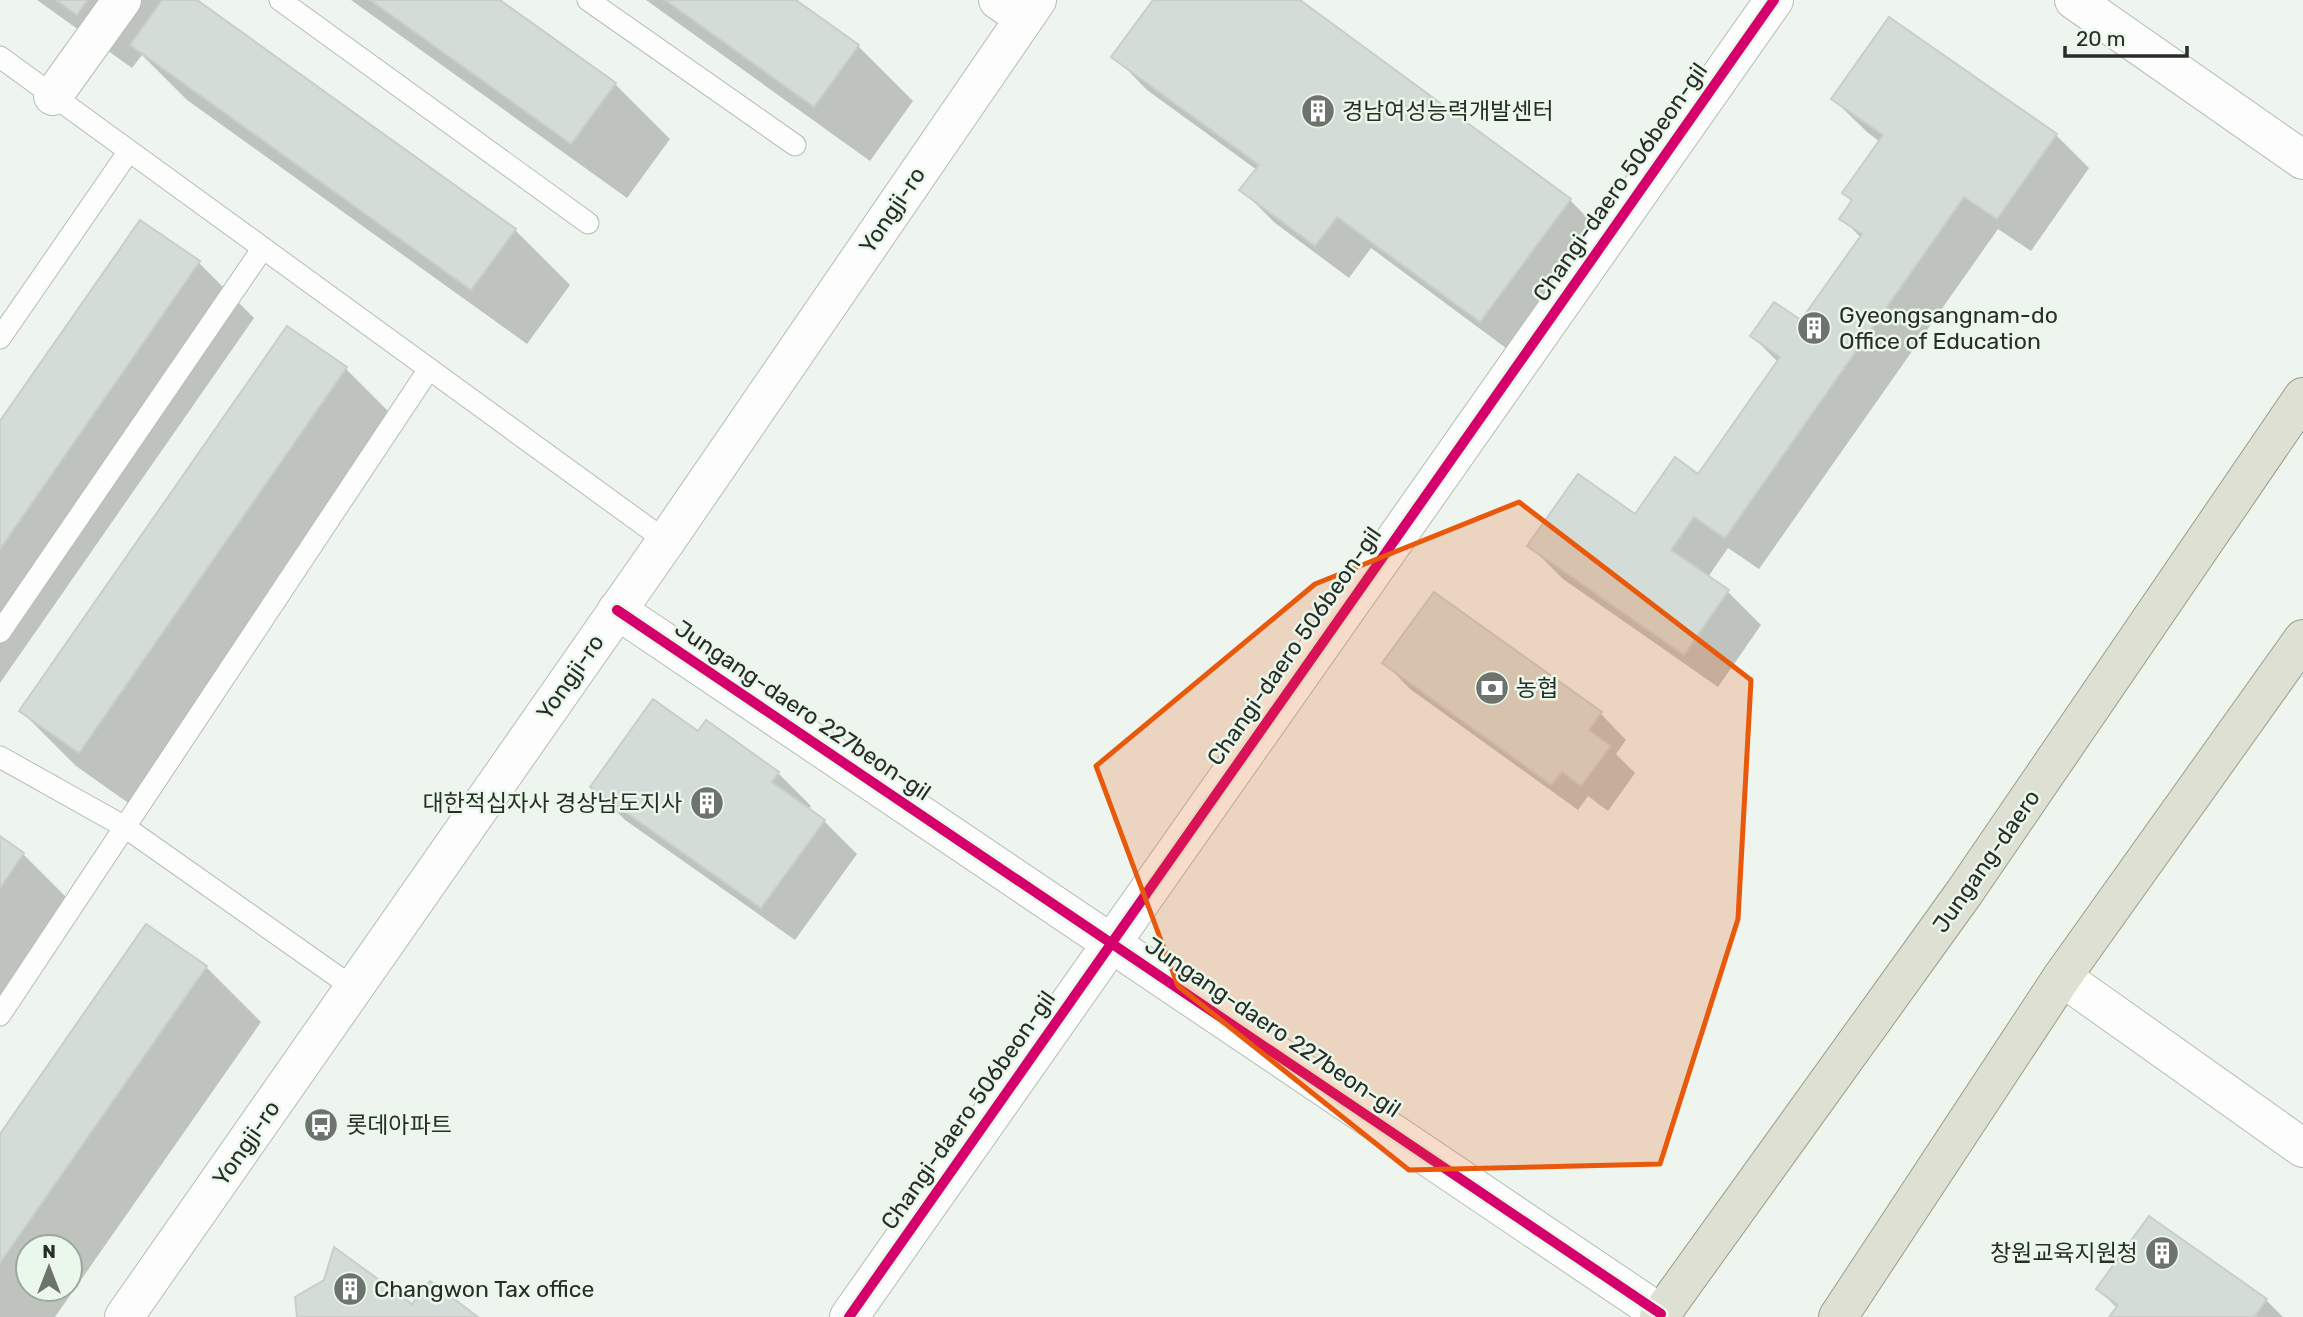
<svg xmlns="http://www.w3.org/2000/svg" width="2303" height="1317" font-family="Rubik,'Noto Sans KR',sans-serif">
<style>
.shadow{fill:#0003;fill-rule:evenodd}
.building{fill:#d4dcd7;stroke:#c8cfca;stroke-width:2}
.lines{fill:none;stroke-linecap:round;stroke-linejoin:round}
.service-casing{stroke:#b6bcb6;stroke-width:23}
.minor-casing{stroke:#b6bcb6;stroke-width:40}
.tertiary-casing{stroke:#b6bcb6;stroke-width:40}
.secondary-casing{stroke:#b6bcb6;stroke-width:40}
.primary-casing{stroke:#989e86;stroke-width:40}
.service{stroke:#fcfdfc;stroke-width:21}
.minor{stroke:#fcfdfc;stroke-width:38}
.tertiary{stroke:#fcfdfc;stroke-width:38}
.secondary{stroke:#fcfdfc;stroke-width:38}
.primary{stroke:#dee0d4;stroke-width:38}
.cycleway-casing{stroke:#eaf8eb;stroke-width:15}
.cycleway{stroke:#d6006c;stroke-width:10}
.marked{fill:#e8590c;fill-opacity:0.2;stroke:#e8590c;stroke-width:5;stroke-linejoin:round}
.labels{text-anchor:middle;stroke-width:5;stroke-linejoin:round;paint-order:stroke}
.poi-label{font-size:23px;fill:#282d28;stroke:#eaf8eb;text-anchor:start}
.street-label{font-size:23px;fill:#282d28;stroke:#eaf8eb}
</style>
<rect width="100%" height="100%" fill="#eef4ee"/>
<!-- shadow -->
<g class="shadow">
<path d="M37,0H194L515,230L570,285L527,344L187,100L142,55L132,68Z"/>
<path d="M351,0H497L615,84L670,139L627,198Z"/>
<path d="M646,0H793L858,46L913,101L870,161Z"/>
<path d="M1155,0H1297L1570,200L1603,234L1514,354L1371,248L1349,278L1275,223L1242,190L1257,170L1147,90L1114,56Z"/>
<path d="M1833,99L2056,135L2089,168L2031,251L1998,229L1759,569L1728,548L1708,577L1728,592L1761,625L1718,687L1563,579L1530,546L1635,516L1699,476L1779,363L1752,336L1801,322L1861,238L1842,218L1853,202L1845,193L1880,142L1867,132Z"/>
<path d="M140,222L199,263L254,318L0,683V424Z"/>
<path d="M346,369L401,424L134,807L76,766L21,711Z"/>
<path d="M1385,663L1601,714L1626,740L1616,754L1635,773L1608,811L1588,796L1578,810L1410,689Z"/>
<path d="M707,722L778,773L811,806L808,810L824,821L857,854L795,940L625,820L592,787L699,733Z"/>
<path d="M0,838L23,854L78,909L0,1022Z"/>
<path d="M206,967L261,1022L55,1317H0V1137ZM28,1247H70V1289H28Z"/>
<path d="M2098,1289L2266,1300L2283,1317H2111L2117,1308Z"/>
</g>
<!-- building -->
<g class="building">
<path d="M56,0H87L77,15Z"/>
<path d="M162,0H197L516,229L471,290L130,45Z"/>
<path d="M370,0H500L616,83L571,144Z"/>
<path d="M665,0H796L859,45L814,107Z"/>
<path d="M1153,0H1300L1571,199L1480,322L1337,217L1315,246L1239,190L1259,165L1111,57Z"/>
<path d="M1889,17L2057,134L1997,219L1964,197L1725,538L1694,517L1671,550L1729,590L1684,655L1527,546L1578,474L1635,514L1675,457L1698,474L1780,357L1750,336L1774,302L1801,320L1862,234L1839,219L1852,200L1842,193L1883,135L1831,99Z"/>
<path d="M140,220L200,261L0,549V421Z"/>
<path d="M287,326L347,367L79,753L19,711Z"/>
<path d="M1434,592L1602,712L1589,730L1611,746L1581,786L1562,772L1551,785L1382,663Z"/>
<path d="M653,699L698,731L706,720L779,772L772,782L825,820L761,908L590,787Z"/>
<path d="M0,836L24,853L0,888Z"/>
<path d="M146,924L207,966L0,1263V1134Z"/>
<path d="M2149,1216L2267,1299L2255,1316L2257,1317H2109L2118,1305L2096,1289Z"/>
<path d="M334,1247L412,1304L430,1281L478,1317H297L295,1297L324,1280Z"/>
</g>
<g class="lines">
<!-- service casing -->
<g class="service-casing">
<g id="service">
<path d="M280,0L588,223"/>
<path d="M588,0L795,145"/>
<path d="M0,57L666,541"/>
<path d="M0,338L129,151"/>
<path d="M0,632L263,248"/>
<path d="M0,757L125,827L355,989"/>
<path d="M0,1015L429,369"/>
</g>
</g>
<!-- minor casing -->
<g class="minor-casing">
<g id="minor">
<path d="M2074,0L2303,160"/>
<path d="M53,96L122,0"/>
<path d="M617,610L1661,1314"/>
<path d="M2062,977L2303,1148"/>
<path d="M849,1317L1774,0"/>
</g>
</g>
<!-- tertiary casing -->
<g class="tertiary-casing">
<path id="tertiary" d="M998,0L1024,18"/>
</g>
<!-- secondary casing -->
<g class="secondary-casing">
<path id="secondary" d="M124,1317L666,541L1037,0"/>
</g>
<!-- primary casing -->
<g class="primary-casing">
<g id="primary">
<path d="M1659,1317L1964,893L2303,397"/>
<path d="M1838,1317L2062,977L2303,639"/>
</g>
</g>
<!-- service -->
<use href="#service" class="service"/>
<!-- minor -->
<use href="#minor" class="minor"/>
<!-- tertiary -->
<use href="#tertiary" class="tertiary"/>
<!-- secondary -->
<use href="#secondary" class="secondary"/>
<!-- primary -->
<use href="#primary" class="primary"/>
<!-- cycleway casing -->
<g class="cycleway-casing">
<g id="cycleway">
<path d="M617,610L1661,1314"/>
<path d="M849,1317L1774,0"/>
</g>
</g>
<!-- cycleway -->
<use href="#cycleway" class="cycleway"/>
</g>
<!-- marked area -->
<path class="marked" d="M1519,502L1751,680L1738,919L1660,1164L1409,1170L1178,986L1096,766L1315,584Z"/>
<!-- icons -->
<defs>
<g id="building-disc" transform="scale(1.75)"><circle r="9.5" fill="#6d736d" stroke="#eaf8eb"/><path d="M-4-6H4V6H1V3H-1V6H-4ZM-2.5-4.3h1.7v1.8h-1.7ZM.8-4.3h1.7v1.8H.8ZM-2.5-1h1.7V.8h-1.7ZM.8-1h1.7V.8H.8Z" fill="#fff"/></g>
<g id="bank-disc" transform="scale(1.75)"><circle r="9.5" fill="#6d736d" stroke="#eaf8eb"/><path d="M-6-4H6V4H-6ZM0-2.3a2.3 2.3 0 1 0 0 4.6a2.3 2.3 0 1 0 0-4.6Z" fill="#fff"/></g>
<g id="bus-disc" transform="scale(1.75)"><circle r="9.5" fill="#6d736d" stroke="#eaf8eb"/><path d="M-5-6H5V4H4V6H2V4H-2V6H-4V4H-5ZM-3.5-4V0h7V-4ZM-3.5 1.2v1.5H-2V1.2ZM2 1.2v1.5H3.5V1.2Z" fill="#fff"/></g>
</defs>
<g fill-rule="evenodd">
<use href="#building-disc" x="1318" y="111"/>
<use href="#building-disc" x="1814" y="328"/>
<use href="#bank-disc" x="1492" y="688"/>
<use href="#building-disc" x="707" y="803"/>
<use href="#bus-disc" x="321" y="1125"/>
<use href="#building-disc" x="2162" y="1253"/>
<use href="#building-disc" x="350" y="1289"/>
</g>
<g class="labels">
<!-- poi labels -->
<g class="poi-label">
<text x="1342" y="119">경남여성능력개발센터</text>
<text x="1839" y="323">Gyeongsangnam-do<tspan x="1839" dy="26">Office of Education</tspan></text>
<text x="1516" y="696">농협</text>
<text x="682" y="811" text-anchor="end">대한적십자사 경상남도지사</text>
<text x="346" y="1133">롯데아파트</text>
<text x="2138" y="1261" text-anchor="end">창원교육지원청</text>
<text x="374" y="1297">Changwon Tax office</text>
</g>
<!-- street labels -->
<g class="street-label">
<text transform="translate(1620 182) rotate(-55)" y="8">Changi-daero 506beon-gil</text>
<text transform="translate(892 210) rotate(-56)" y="8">Yongji-ro</text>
<text transform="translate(1294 646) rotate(-55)" y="8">Changi-daero 506beon-gil</text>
<text transform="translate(570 677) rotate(-55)" y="8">Yongji-ro</text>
<text transform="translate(803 710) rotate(34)" y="8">Jungang-daero 227beon-gil</text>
<text transform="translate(1986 861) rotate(-55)" y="8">Jungang-daero</text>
<text transform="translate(1273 1027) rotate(34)" y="8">Jungang-daero 227beon-gil</text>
<text transform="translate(968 1110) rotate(-55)" y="8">Changi-daero 506beon-gil</text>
<text transform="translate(246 1143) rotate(-55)" y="8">Yongji-ro</text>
</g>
</g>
<!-- north arrow -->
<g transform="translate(49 1268)"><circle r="33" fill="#eaf8eb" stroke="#9ca79d" stroke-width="2"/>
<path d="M0-5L12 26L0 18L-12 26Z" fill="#6d736d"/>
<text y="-10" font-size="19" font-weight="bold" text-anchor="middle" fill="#282d28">N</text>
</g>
<!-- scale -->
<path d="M2065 46v10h122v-10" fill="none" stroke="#282d28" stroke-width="3.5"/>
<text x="2076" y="46" font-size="21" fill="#282d28" stroke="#eaf8eb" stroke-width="5" paint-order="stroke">20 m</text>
</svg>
